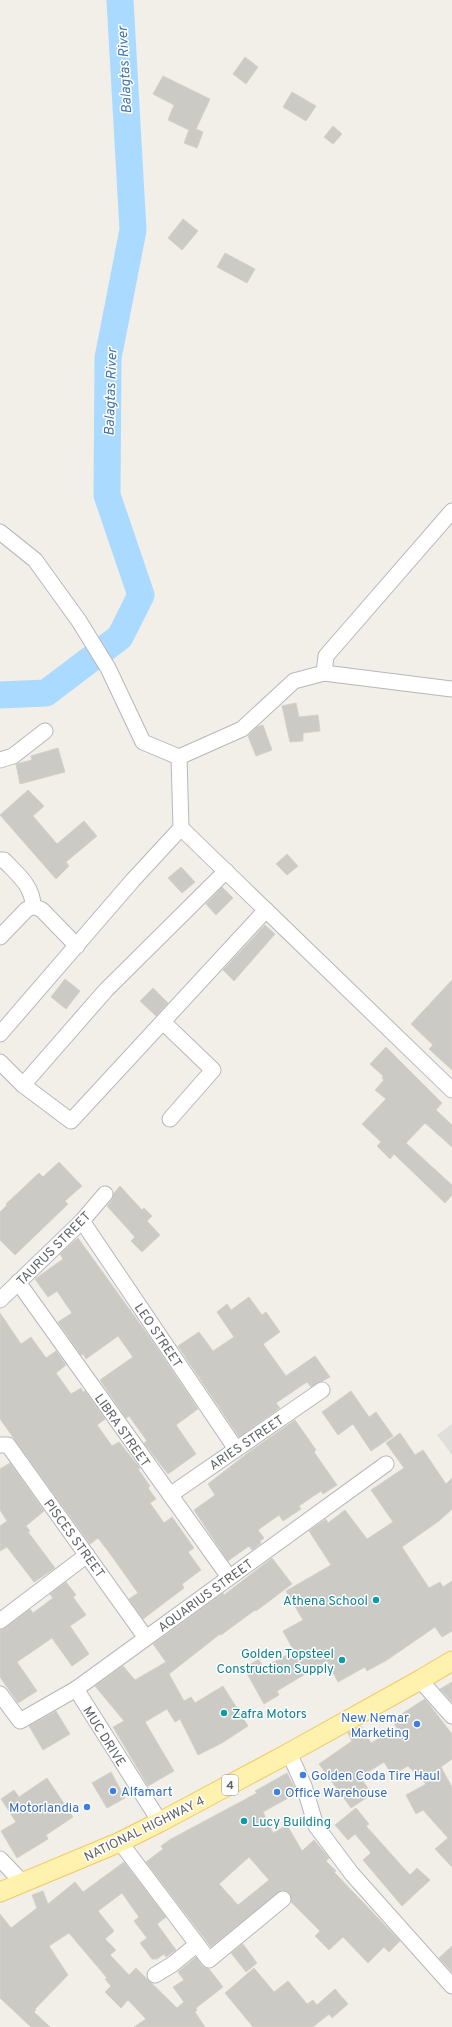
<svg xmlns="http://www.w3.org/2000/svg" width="452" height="2027" font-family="Overpass,sans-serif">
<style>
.industrial{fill:#e0deda}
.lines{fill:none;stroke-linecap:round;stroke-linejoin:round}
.river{stroke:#aadaff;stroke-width:27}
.building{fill:#cccac5;stroke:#d6d1c6;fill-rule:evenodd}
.minor-casing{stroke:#b5b8bc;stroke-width:17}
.major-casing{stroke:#f2c960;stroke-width:21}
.minor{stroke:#fff;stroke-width:15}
.major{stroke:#fff2af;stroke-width:19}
.culture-dot{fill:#0f9aa8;stroke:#fff;stroke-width:1.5}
.shop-dot{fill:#3f7fe0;stroke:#fff;stroke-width:1.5}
.labels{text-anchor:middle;stroke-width:3;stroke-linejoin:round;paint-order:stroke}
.shield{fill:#fff;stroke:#8f9295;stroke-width:1}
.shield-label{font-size:12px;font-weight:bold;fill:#5f6368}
.street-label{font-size:13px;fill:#5f6368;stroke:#fff}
.culture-label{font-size:13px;fill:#0d838f;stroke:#fff;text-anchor:end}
.shop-label{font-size:13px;fill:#366cbe;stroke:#fff;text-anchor:start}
.water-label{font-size:14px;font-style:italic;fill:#4174aa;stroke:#fff}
</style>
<rect width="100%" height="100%" fill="#f1efe8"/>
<!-- industrial -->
<path class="industrial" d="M452,1424V1455L437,1435Z"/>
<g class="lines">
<!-- river -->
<path class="river" d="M0,695L46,693L120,637L141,595L107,495L108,358L133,230L120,0"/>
</g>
<!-- building -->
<g class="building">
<path d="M245,57L258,67L246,84L233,74Z"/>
<path d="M163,76L210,99L196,129L203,132L197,148L184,143L189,130L168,120L174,105L153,94Z"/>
<path d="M292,92L316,106L306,121L283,107Z"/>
<path d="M333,126L342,134L333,144L324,137Z"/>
<path d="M183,219L198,231L182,250L168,238Z"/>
<path d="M225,253L255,269L247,283L217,267Z"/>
<path d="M296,703L299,717L318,715L320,731L303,733V741L290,742L282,706Z"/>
<path d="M263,725L272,750L256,756L248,736L257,727Z"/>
<path d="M58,748L65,772L20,784L16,764L32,760L31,756Z"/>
<path d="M28,790L44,806L33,816L57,844L84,821L97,836L66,862L69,866L56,879L0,815Z"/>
<path d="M287,854L298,866L287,875L276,864Z"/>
<path d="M181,867L195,882L182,893L168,878Z"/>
<path d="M222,887L233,898L216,915L206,904Z"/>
<path d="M265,925L275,934L234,981L223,970Z"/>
<path d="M65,979L80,991L66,1009L51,997Z"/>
<path d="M452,980V1070L429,1049L433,1045L411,1024Z"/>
<path d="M153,988L168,1003L156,1016L140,1001Z"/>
<path d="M386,1047L442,1103L436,1110L452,1125V1147L425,1123L406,1143L452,1185V1195L445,1203L394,1154L390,1159L377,1146L381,1142L362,1124L386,1099L375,1090L384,1080L382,1078L383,1076L370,1064Z"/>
<path d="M59,1162L82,1186L65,1201L68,1204L15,1255L0,1240V1212L7,1205L6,1204L39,1173L43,1177Z"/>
<path d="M120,1186L142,1210L144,1208L152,1216L147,1221L160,1235L142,1252L131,1241L135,1237L107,1206L112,1200L114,1193Z"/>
<path d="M78,1238L148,1335L198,1409L176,1425L196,1454L168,1474L144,1443L147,1441L129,1416L126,1418L100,1380L133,1357L118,1336L86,1359L83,1354L81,1355L58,1322L72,1313L57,1291L48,1297L35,1279L63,1259L60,1254Z"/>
<path d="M249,1297L262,1315L266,1312L280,1332L263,1344L286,1376L315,1356L330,1377L311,1387L307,1382L276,1403L280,1408L239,1437L178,1346L199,1332L213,1351L234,1337L217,1312L227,1304L231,1310Z"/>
<path d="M0,1313L21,1344L31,1337L46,1358L56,1351L66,1365L56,1373L71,1394L81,1388L83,1392L85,1391L105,1419L97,1425L112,1446L119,1442L140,1468L138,1469L150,1486L148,1488L156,1499L150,1503L164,1523L172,1517L194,1548L188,1552L201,1570L182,1584L184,1588L143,1619L129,1599L138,1593L111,1555L98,1538L90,1544L0,1419Z"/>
<path d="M351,1391L369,1417L376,1412L393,1436L371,1451L353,1424L338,1435L322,1412Z"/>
<path d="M295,1420L316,1450L314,1452L337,1485L323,1494L321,1491L299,1506L301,1509L283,1521L279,1515L258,1530L264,1538L260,1541L261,1543L252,1550L249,1546L228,1561L194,1510L215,1495L208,1484L249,1452Z"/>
<path d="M400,1433L415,1455L423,1450L446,1484L452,1478V1509L439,1521L402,1547L429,1588L440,1582L443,1587L452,1581V1631L442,1637L435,1627L387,1660L367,1671L365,1667L338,1682L327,1661L277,1691L279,1695L264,1704L244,1668L259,1659L263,1668L294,1651L283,1631L303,1620L286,1591L331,1565L309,1531L326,1519L328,1523L345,1510L367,1539L393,1522L371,1490L404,1468L386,1443Z"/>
<path d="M10,1463L44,1511L26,1526L30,1531L28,1532L55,1568L34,1582L7,1547L0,1551V1526L7,1521L0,1510V1469Z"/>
<path d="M272,1558L292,1584L256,1611L255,1610L221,1635L220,1634L169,1674L184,1701L191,1697L195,1703L223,1686L248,1726L222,1743L198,1755L180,1719L175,1722L167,1709L145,1722L174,1771L148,1786L113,1727L124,1721L95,1686L123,1666L135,1680L166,1662L153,1644L223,1593L224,1595Z"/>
<path d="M66,1582L76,1595L73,1597L86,1615L70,1626L89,1654L72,1666L52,1638L17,1662L37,1691L18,1703L0,1677V1630L5,1628L30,1609L33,1613L53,1598L50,1594Z"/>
<path d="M452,1682V1702L440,1689Z"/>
<path d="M425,1699L452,1734V1759L441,1767L452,1787V1867L435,1849L448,1838L423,1810L416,1814L406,1795L426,1784L408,1766L392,1775L384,1762L360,1777L372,1794L351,1808L319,1764L352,1741L348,1733L361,1726L371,1743L397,1728L392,1720Z"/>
<path d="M56,1711L70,1734L43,1750L29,1726Z"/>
<path d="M111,1772L125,1798L107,1808L92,1783Z"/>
<path d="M287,1773L297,1793L263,1812L273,1833L287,1825L302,1851L314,1840L329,1858L326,1861L336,1871L334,1872L400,1941L389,1952L384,1947L368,1963L343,1937L329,1950L315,1936L320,1931L291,1902L290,1893L282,1890L211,1947L146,1862L163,1849L161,1846L171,1839L257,1793L255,1791ZM249,1857L269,1880L238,1905L219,1884Z"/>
<path d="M47,1778L73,1817L46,1835L48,1839L17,1858L1,1831L16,1822L1,1799L14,1790L19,1797Z"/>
<path d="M356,1808L369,1824L366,1826L410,1875L417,1868L430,1880L402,1906L363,1860L371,1853L355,1834L348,1840L335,1825Z"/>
<path d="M124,1862L166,1917L157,1924L176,1950L166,1957L164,1954L157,1959H152L140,1943L147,1938L134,1921L139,1917L122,1893L98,1911L114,1931L105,1939L116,1950L110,1955L129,1975L136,1968L177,2008L184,2002L173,1987L184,1980L178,1972L196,1957L202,1966L209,1969L223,1987L196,2008L197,2010L195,2012L205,2027H134L146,2019L128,2000L121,2008L105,1992L111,1986L105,1979L107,1978L69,1933L49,1946L68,1975L35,2009L36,2010L34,2012L50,2027H31L0,1998V1914L11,1928L37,1908L32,1895L43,1891L48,1904L75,1882L83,1892Z"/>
<path d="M243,1944L257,1963L246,1972L231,1953Z"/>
<path d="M452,1946V1972L439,1958Z"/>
<path d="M254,1968L274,1992L288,1981L307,2004L313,2000L317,2005L335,1989L348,2004L332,2018L329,2014L313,2027H253L225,1993Z"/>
</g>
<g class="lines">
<!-- minor casing -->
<g class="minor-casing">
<g id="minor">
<path d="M0,532L35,560L79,621L108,668L143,742L179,757L242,729L294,681L324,673L452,689"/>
<path d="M324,673L326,656L452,511"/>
<path d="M0,760L13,756L45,731"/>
<path d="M181,828L452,1090"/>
<path d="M0,860H4C17,874 33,886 33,906"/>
<path d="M0,937L26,910L33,906L42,910L77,946"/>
<path d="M163,1022L213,1070L170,1119"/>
<path d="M0,1034L133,880L181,828L179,757"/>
<path d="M0,1062L23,1085L71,1121L266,910"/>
<path d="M23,1085L106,990L226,871"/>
<path d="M82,1221L236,1449"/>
<path d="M18,1282L229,1577"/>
<path d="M0,1300L82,1221L105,1194"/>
<path d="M0,1445H8L146,1638"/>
<path d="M170,1495L322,1390"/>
<path d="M0,1621L87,1555"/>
<path d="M420,1680L452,1716"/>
<path d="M76,1689L160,1822"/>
<path d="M0,1694L20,1721L76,1689L386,1464"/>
<path d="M289,1753L304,1786L316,1826L352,1874L452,1986"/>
<path d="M120,1842L209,1960L283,1899"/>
<path d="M0,1859L23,1883"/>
<path d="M155,1975L173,1964L196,1945"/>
</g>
</g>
<!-- major casing -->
<g class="major-casing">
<path id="major" d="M0,1892L120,1842L160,1822L289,1753L420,1680L452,1661"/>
</g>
<!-- minor -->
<use href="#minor" class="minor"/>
<!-- major -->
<use href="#major" class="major"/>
</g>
<!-- markers -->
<g class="culture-dot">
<circle cx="376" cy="1600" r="4"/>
<circle cx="342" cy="1660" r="4"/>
<circle cx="224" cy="1713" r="4"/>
<circle cx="244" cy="1821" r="4"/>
</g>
<g class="shop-dot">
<circle cx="417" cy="1724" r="4"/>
<circle cx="303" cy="1775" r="4"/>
<circle cx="113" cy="1791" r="4"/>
<circle cx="277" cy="1792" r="4"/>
<circle cx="87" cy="1807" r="4"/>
</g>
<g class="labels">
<!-- shield labels -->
<rect class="shield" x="222" y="1775" width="16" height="20" rx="3"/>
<g class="shield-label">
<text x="230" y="1789">4</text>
</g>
<!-- street labels -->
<g class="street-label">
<text transform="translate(53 1248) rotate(-45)" y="5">TAURUS STREET</text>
<text transform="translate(159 1335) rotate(56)" y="5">LEO STREET</text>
<text transform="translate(123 1430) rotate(55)" y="5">LIBRA STREET</text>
<text transform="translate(246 1442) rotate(-34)" y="5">ARIES STREET</text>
<text transform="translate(75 1538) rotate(54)" y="5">PISCES STREET</text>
<text transform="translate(205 1595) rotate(-36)" y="5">AQUARIUS STREET</text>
<text transform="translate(105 1736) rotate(58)" y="5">MUC DRIVE</text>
<text transform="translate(144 1828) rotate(-26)" y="5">NATIONAL HIGHWAY 4</text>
</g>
<!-- culture labels -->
<g class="culture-label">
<text x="368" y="1605">Athena School</text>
<text x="334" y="1658">Golden Topsteel<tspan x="334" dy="15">Construction Supply</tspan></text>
<text x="232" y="1718" text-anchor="start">Zafra Motors</text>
<text x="252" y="1826" text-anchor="start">Lucy Building</text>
</g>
<!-- shop labels -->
<g class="shop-label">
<text x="409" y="1722" text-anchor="end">New Nemar<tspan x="409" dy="15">Marketing</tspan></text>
<text x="311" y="1780">Golden Coda Tire Haul</text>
<text x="121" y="1796">Alfamart</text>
<text x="285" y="1797">Office Warehouse</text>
<text x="79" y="1812" text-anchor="end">Motorlandia</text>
</g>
<!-- water labels -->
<g class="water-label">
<text transform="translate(124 70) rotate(-93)" y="5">Balagtas River</text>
<text transform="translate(110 392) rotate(-88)" y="5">Balagtas River</text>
</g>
</g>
</svg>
